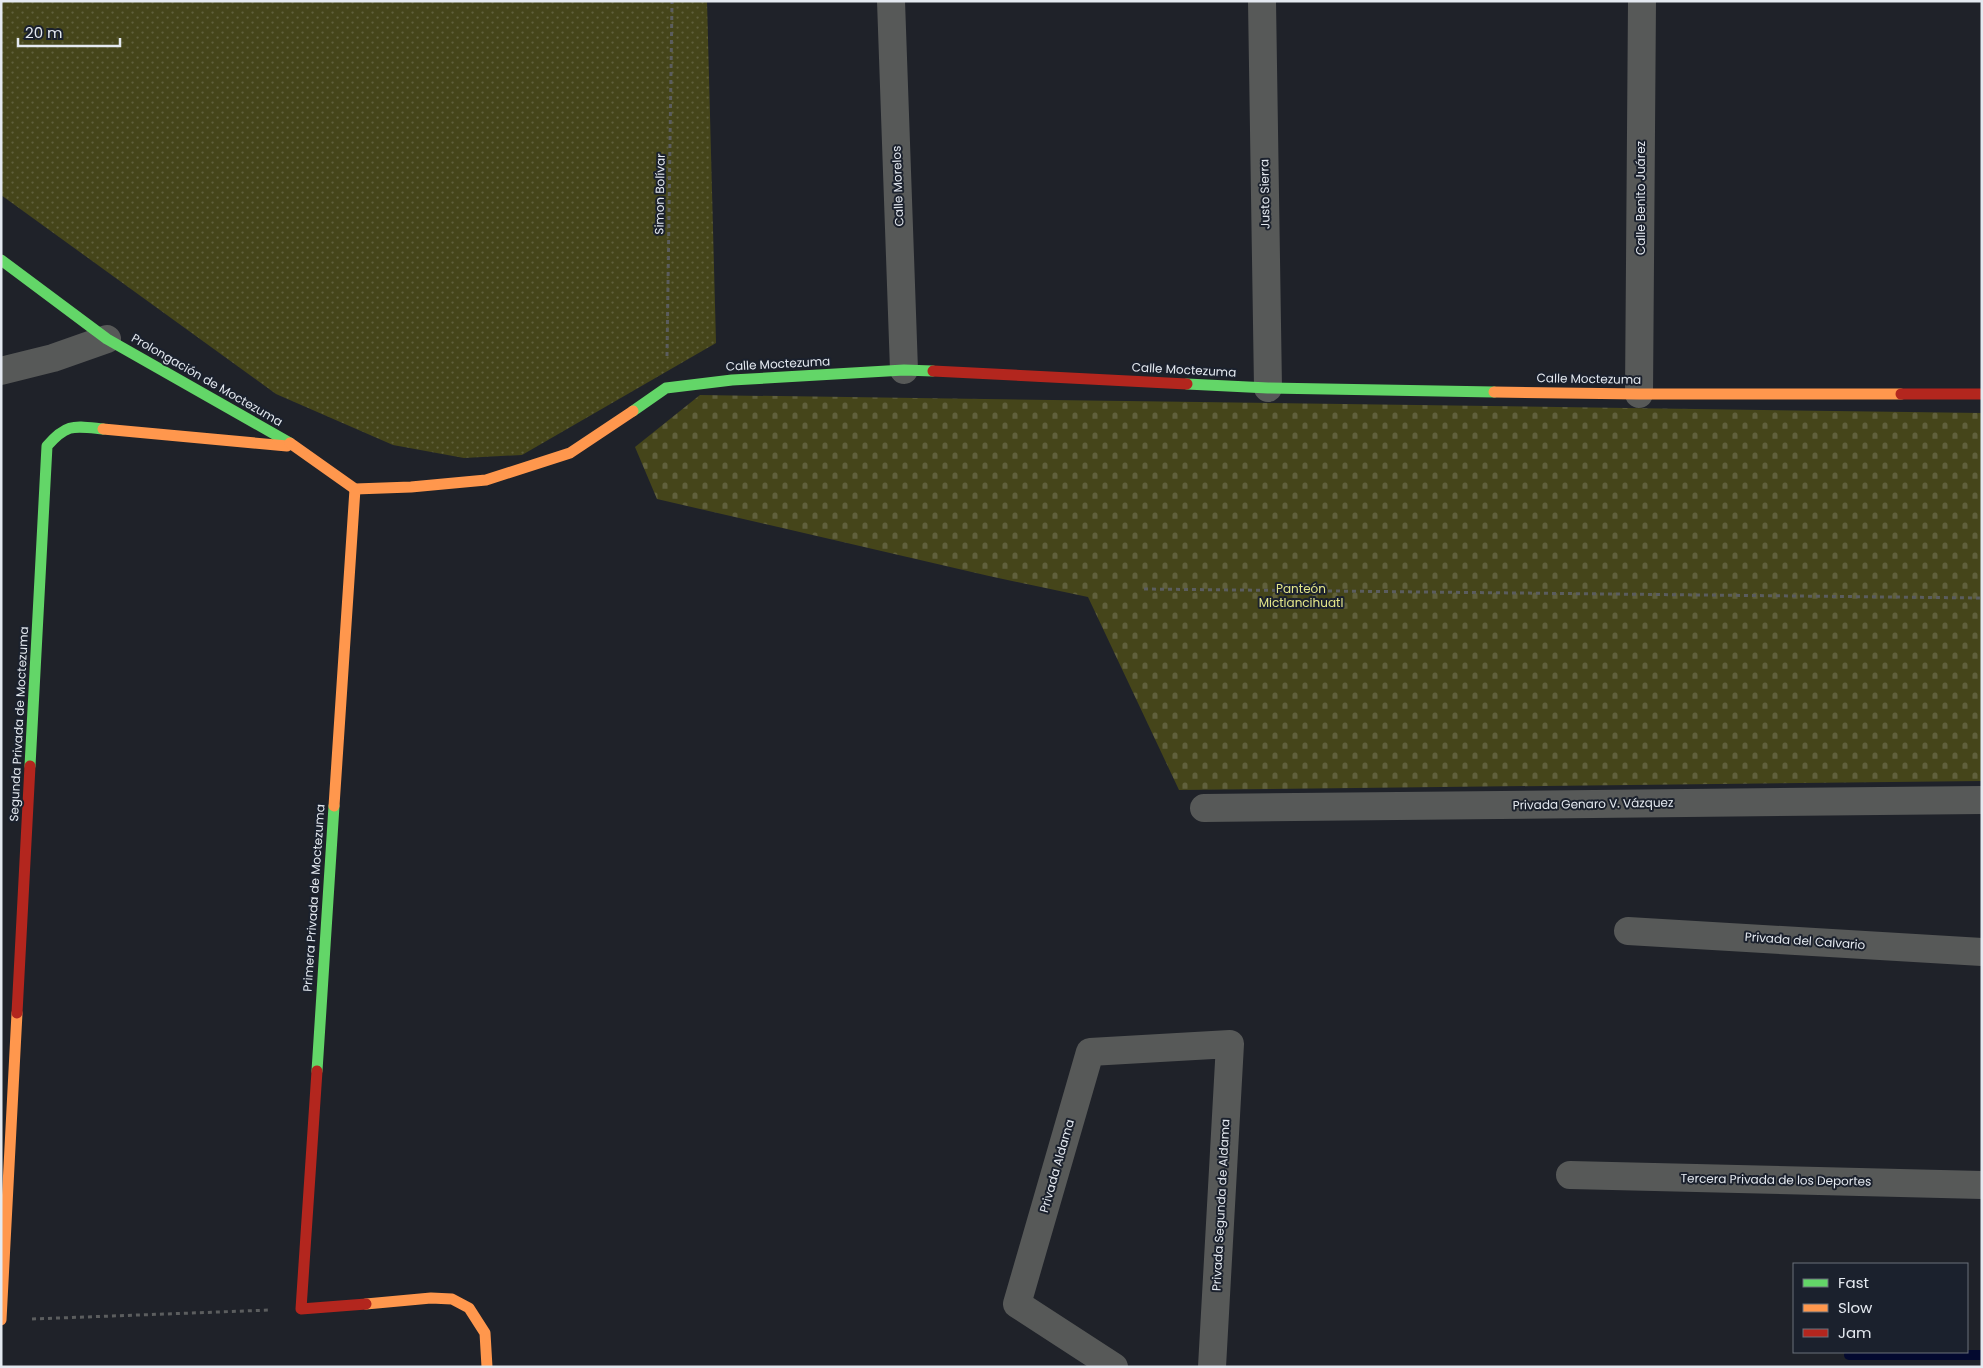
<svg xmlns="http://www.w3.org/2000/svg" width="1983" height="1368" font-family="Poppins,sans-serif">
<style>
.cemetery{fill:url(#cemetery-stones)}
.park{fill:url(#park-dots)}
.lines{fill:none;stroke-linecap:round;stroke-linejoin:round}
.stream{stroke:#03092f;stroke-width:10}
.path{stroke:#5b5d5e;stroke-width:3;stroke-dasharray:4 4;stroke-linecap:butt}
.street{stroke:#575958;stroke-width:28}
.fast{stroke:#63d668;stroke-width:11}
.slow{stroke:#ff974d;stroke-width:11}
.jam{stroke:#b3261e;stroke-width:11}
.labels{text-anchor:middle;stroke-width:4;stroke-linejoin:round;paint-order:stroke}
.street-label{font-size:12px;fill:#e4e9f0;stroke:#1b212d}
.park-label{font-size:12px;fill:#e4e68a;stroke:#1b212d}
</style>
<defs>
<pattern id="cemetery-stones" width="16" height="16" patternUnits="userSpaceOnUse" patternTransform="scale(1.25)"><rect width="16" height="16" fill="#45451a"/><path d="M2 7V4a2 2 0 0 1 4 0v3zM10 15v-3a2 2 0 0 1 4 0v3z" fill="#60603c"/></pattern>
<pattern id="park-dots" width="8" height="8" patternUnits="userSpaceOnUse" patternTransform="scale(1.25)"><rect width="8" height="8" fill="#45451a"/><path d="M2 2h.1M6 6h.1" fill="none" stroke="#60603c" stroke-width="1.8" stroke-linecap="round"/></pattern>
</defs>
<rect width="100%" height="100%" fill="#1f2229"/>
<!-- cemetery -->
<path class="cemetery" d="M700,395L1982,413V781L1179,790L1088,597L989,576L657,499L635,447Z"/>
<!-- park -->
<path class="park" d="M1,1H707L716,343L522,455L464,458L393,445L276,394L1,195Z"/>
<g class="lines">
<!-- stream -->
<path class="stream" d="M1849,1355H1982"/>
<!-- path -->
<g class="path">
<path d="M667,356L672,1"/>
<path d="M1144,589L1982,598"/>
<path d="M32,1319L271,1310"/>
</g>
<!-- street -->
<g class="street">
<path d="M891,1L904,370"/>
<path d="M1262,1L1268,388"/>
<path d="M1,371L53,358L107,339"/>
<path d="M1639,394L1642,1"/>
<path d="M1204,808L1982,800"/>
<path d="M1628,931L1982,952"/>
<path d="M1570,1175L1982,1185"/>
<path d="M1114,1367L1017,1304L1090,1052L1230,1044L1212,1367"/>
</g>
<!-- fast -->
<g class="fast">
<path d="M1,260L107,339L290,443"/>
<path d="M1187,384L1268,388L1494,392"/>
<path d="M633,411L666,388L732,380L904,370L933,371"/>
<path d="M30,766L47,446C67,423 74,426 103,429"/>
<path d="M317,1071L334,806"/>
</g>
<!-- slow -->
<g class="slow">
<path d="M1494,392L1639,394H1901"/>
<path d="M103,429L287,446"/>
<path d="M290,443L355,489L411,487L486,480L570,453L633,411"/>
<path d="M334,806L355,489"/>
<path d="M366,1304L431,1298L452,1299L469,1308L485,1333L487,1367"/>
<path d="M1,1320L17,1013"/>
</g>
<!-- jam -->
<g class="jam">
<path d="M933,371L1187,384"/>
<path d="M1901,394H1982"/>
<path d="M17,1013L30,766"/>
<path d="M317,1071L301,1309L366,1304"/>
</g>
</g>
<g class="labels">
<!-- street labels -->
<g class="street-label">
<text transform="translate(898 186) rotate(-92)" y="4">Calle Morelos</text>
<text transform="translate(660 194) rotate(-89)" y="4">Simon Bolívar</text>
<text transform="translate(1265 194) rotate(-91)" y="4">Justo Sierra</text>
<text transform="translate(1641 198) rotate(-90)" y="4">Calle Benito Juárez</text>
<text transform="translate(778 364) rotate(-3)" y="4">Calle Moctezuma</text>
<text transform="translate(1184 370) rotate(3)" y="4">Calle Moctezuma</text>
<text transform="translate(1589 379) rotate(1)" y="4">Calle Moctezuma</text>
<text transform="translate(207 380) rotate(30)" y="4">Prolongación de Moctezuma</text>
<text transform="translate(19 724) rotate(-87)" y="4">Segunda Privada de Moctezuma</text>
<text transform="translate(1593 804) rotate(-1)" y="4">Privada Genaro V. Vázquez</text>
<text transform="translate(314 898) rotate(-86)" y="4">Primera Privada de Moctezuma</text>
<text transform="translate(1805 941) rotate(4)" y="4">Privada del Calvario</text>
<text transform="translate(1057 1166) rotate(-74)" y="4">Privada Aldama</text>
<text transform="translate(1776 1180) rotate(1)" y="4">Tercera Privada de los Deportes</text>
<text transform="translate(1221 1205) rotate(-87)" y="4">Privada Segunda de Aldama</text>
</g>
<!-- park labels -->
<g class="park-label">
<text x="1301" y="593">Panteón<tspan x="1301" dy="14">Mictlancihuatl</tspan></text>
</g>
</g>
<!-- border -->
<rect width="1983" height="1368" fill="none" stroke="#e4e9f0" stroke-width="5"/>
<!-- legend -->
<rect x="1793" y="1263" width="175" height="90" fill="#1b212d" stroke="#6b717b"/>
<rect x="1803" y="1279" width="25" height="8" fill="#63d668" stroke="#6b717b"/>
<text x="1838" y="1288" font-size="15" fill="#e4e9f0">Fast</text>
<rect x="1803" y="1304" width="25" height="8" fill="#ff974d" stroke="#6b717b"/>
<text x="1838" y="1313" font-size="15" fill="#e4e9f0">Slow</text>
<rect x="1803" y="1329" width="25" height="8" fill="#b3261e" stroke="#6b717b"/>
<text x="1838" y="1338" font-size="15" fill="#e4e9f0">Jam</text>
<!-- scale -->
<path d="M18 38v8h102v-8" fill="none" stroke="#e4e9f0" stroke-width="2.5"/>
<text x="25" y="38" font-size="15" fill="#e4e9f0" stroke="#1b212d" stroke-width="4" paint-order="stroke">20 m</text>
</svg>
